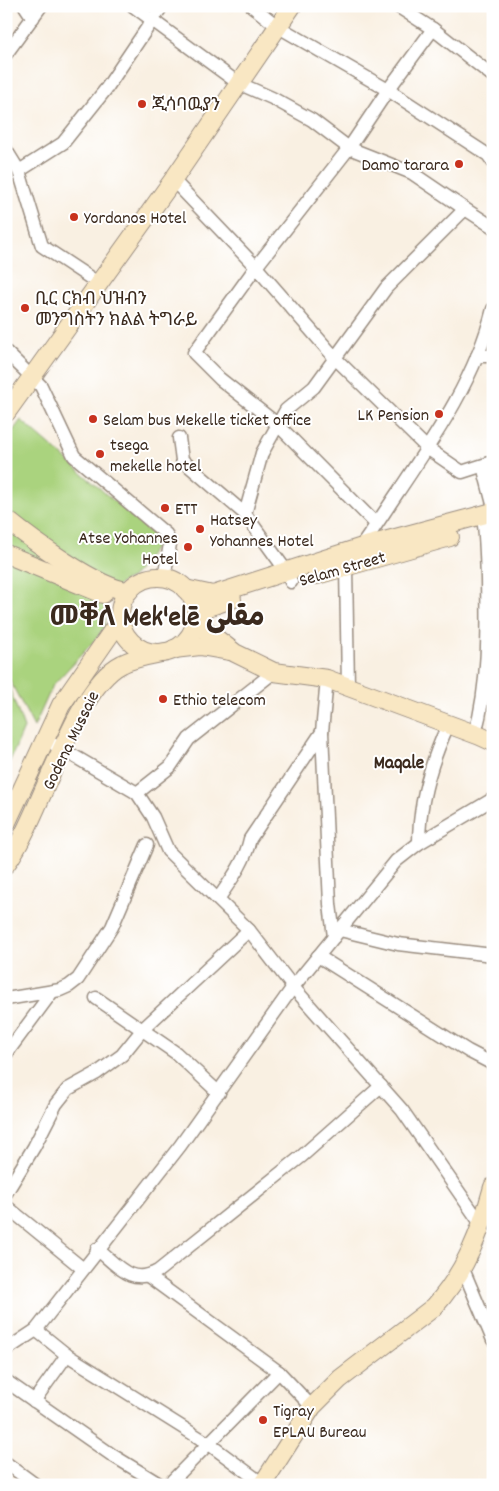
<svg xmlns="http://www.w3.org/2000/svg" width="499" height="1491" font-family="Dekko,'Playpen Sans Arabic','Noto Sans Ethiopic',sans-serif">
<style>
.green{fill:#aad37e;stroke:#727e4e}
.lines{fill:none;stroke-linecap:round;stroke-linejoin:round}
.street-casing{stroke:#9a8d80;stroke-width:15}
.secondary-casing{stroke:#9a8d80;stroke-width:20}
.street{stroke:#fff;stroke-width:12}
.secondary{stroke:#f9e7c3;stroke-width:18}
.poi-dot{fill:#c8321e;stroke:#fff;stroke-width:2}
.labels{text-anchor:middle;stroke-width:4;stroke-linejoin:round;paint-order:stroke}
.poi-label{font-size:18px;fill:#3b2a1e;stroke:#fff;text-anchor:start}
.street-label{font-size:18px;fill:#3b2a1e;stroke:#fff}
.neighbourhood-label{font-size:19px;font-weight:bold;fill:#3b2a1e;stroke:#fff}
.town-label{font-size:28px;font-weight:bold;fill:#3b2a1e;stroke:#fff}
</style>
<rect width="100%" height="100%" fill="#fff"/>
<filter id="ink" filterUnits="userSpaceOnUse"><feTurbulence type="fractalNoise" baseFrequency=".02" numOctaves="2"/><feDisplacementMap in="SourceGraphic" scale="10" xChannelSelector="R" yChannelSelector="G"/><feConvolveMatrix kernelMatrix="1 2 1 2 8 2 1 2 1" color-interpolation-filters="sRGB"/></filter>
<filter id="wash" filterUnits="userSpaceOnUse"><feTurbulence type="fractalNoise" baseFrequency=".0096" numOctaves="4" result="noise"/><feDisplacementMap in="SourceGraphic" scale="20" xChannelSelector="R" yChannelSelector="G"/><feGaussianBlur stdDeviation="1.12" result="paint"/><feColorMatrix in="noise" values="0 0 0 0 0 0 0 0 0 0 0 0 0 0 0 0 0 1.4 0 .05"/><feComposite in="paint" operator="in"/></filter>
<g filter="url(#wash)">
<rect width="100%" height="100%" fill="#f9f0e2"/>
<!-- green -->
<g class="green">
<path d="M21,420L151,533L158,539V544L132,578L122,582L115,589L106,606L105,626L96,639L53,685L34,727L6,673V440Z"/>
<path d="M6,679L24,728L6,770Z"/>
</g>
</g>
<g filter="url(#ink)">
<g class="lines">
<!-- street casing -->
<g class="street-casing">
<g id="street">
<path d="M25,6L33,18"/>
<path d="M133,6L238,83L272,98L312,120L349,148L412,173L465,209"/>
<path d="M252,6L277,26L388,90L488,155L493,162"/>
<path d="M397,6L433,29L493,76"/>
<path d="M6,54L41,6"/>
<path d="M6,150L19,171L42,246L98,283"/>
<path d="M19,171L63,143L106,89L162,6"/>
<path d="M173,180L256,267L336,359L427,448L462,472L493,462"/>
<path d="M6,352L41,386L74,456L166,534L170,544L164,578"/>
<path d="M477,356H493"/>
<path d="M179,438L182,460L245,514L287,572L291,582"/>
<path d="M483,466L493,504"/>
<path d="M245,514L262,453L286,410L314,387L386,288L465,209L493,227"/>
<path d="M376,524L277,424L220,379L194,353L256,267L349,148L388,90L433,29"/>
<path d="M327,679L322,732L330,904L334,937"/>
<path d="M348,687L346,567C365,543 381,517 398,492C437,434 476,377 493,309"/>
<path d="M475,734C489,683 488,630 487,578C486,557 486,537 483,517"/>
<path d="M55,745L137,793L153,817L168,851L249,930L293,987L402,1110L481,1224"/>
<path d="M137,793L170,767L189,739L274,672"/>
<path d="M419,843C419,801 431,762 448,725"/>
<path d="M218,899C231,880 245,862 250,839L322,732"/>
<path d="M340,930L398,944L493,955"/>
<path d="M318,956L468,1051L493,1064"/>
<path d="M96,998L176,1053L219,1093"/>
<path d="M6,999L60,990L69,986L78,979L112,927L147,845"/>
<path d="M6,1054L52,992"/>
<path d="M6,1193L34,1147L56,1104L68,1089L97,1073L122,1055L143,1029L249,930"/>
<path d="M6,1206L82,1268"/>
<path d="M97,1249C118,1266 131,1286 158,1271L302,1156L381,1086"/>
<path d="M463,1269L493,1340"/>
<path d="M148,1276L279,1372L312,1407"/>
<path d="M36,1330L67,1355L209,1444L263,1484"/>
<path d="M6,1350L36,1330L180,1146L293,987L396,861L419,843L493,799"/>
<path d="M6,1381L112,1455L161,1485"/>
<path d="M34,1401L67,1355"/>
<path d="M6,1463L36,1485"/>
<path d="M168,1485L279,1372"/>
</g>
</g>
<!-- secondary casing -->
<g class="secondary-casing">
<g id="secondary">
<path d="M6,413L173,180L292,6"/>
<path d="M6,519C29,538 100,590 129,591"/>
<path d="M6,554L103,594"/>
<path d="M317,575L450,537"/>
<circle cx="158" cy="615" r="38"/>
<path d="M185,589L213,595L362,547L493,512"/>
<path d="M195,618L208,607L232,599"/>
<path d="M195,622L235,653L274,672L327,679L480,736L493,742"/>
<path d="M174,649L200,646L229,651"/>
<path d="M6,824L61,705L120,620"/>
<path d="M6,864C42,816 73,688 122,664C135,657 152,655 166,652"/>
<path d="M262,1485L312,1407L340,1379L434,1307C465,1273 481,1231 493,1187"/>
</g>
</g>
<!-- street -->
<use href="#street" class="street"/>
<!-- secondary -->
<use href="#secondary" class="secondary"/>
</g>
</g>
<!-- markers -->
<g class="poi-dot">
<circle cx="142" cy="104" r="5"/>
<circle cx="459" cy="164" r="5"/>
<circle cx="74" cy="217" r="5"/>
<circle cx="25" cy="308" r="5"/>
<circle cx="439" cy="414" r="5"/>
<circle cx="93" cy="419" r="5"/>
<circle cx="100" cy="454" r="5"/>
<circle cx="165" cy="508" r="5"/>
<circle cx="200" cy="529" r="5"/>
<circle cx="188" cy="547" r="5"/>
<circle cx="163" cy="699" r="5"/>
<circle cx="263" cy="1420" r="5"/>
</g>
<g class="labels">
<!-- poi labels -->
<g class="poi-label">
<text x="152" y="110">ጂሳባዉያን</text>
<text x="449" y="170" text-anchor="end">Damo tarara</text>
<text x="84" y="223">Yordanos Hotel</text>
<text x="35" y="304">ቢር ርክብ ህዝብን<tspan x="35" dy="21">መንግስትን ክልል ትግራይ</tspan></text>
<text x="429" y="420" text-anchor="end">LK Pension</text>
<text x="103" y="425">Selam bus Mekelle ticket office</text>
<text x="110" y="450">tsega<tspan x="110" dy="21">mekelle hotel</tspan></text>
<text x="175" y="514">ETT</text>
<text x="210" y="525">Hatsey<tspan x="210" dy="21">Yohannes Hotel</tspan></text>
<text x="178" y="543" text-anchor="end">Atse Yohannes<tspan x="178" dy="21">Hotel</tspan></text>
<text x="173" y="705">Ethio telecom</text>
<text x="273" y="1416">Tigray<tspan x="273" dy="21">EPLAU Bureau</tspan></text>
</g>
<!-- street labels -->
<g class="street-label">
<text transform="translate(342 568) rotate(-16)" y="6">Selam Street</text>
<text transform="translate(70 740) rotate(-64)" y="6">Godena Mussaie</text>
</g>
<!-- neighbourhood labels -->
<g class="neighbourhood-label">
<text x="399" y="768">Maqale</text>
</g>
<!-- town labels -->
<g class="town-label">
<text x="157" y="625">መቐለ Mek'elē مقلى</text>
</g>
</g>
<!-- margin -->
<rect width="499" height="1491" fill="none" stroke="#fff" stroke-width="25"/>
</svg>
